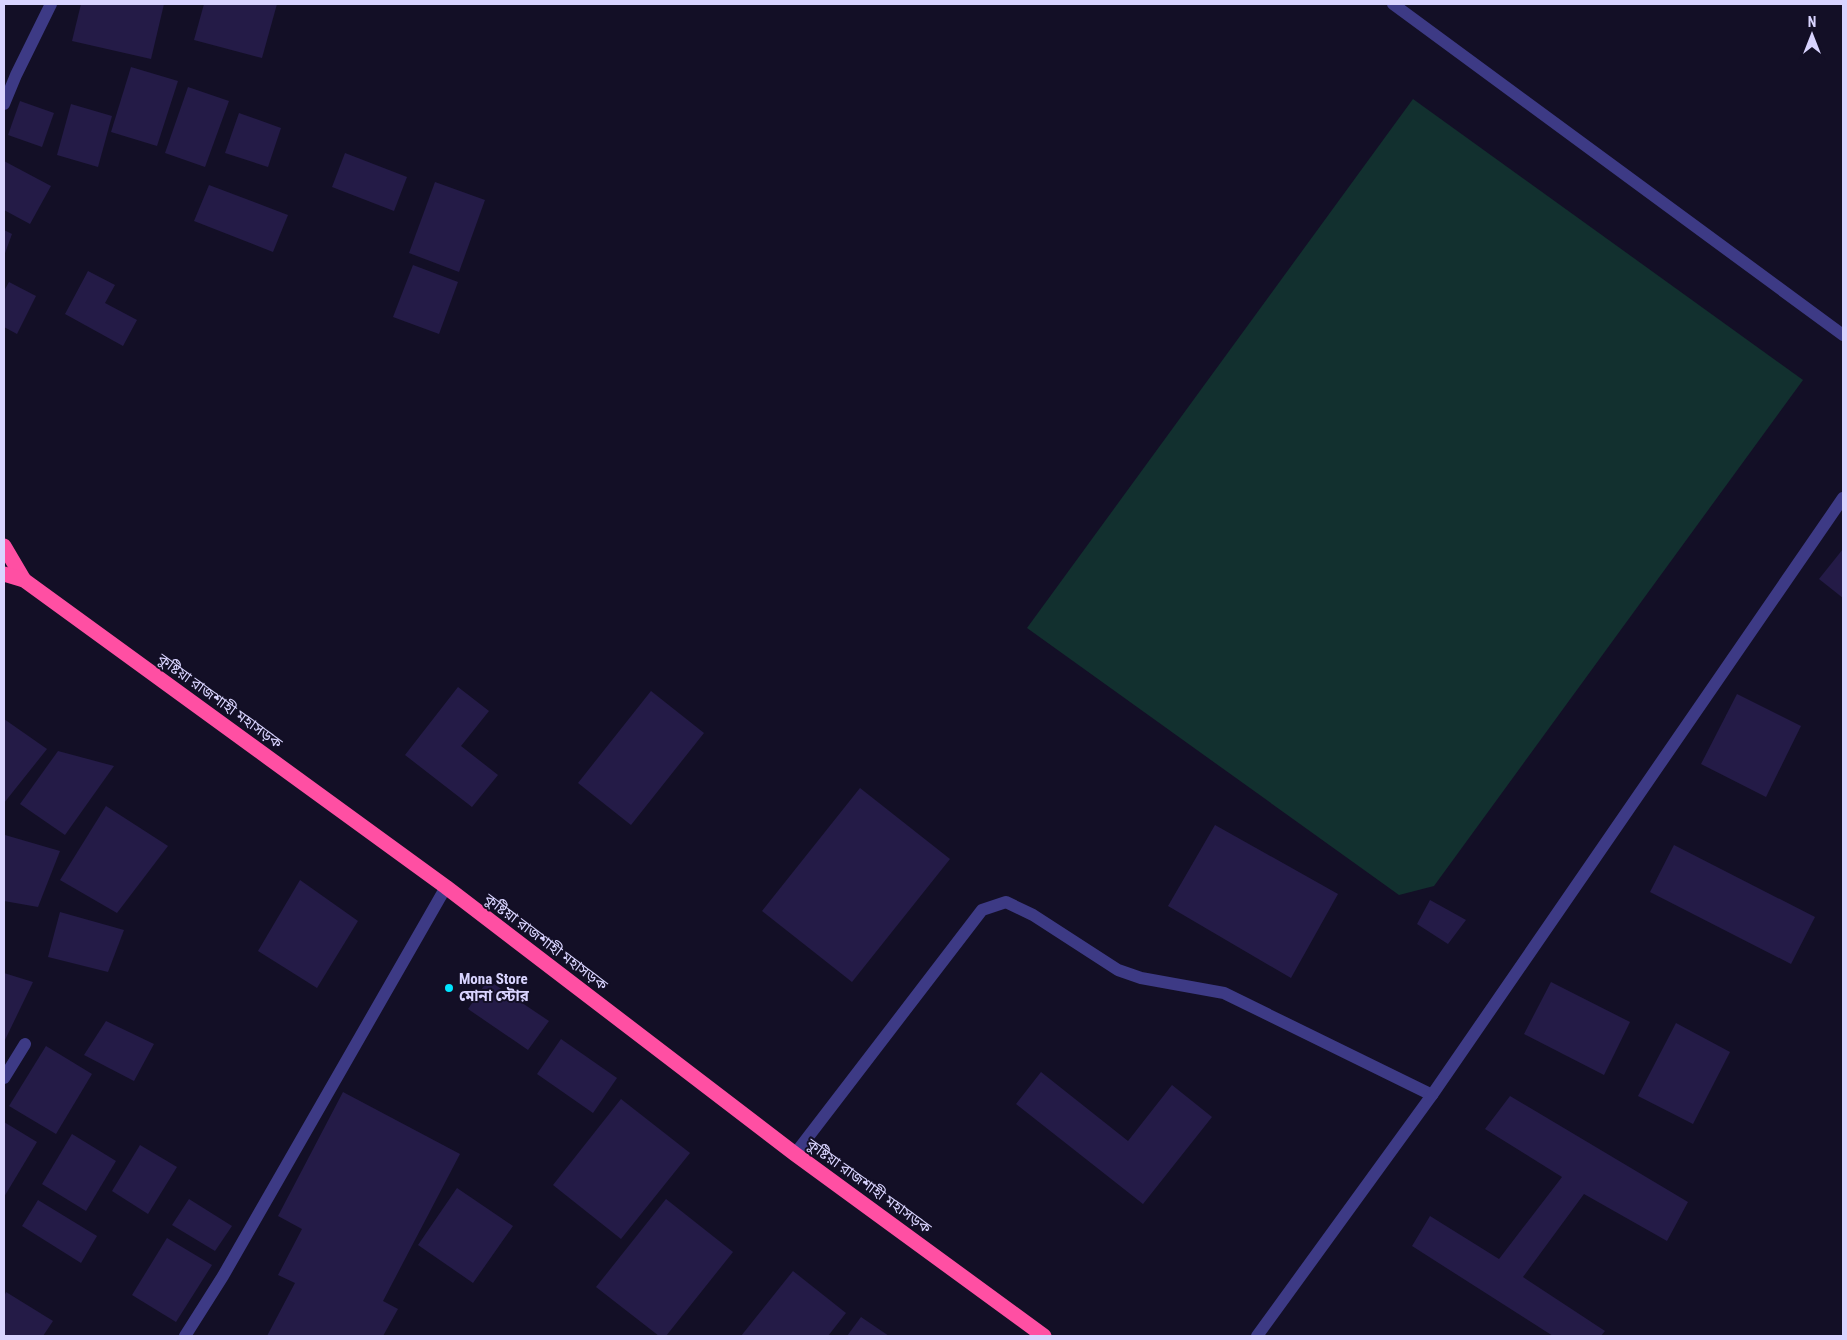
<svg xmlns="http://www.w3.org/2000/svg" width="1847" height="1340" font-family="'Roboto Condensed','Noto Sans Bengali',sans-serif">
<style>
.green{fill:#12302f}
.building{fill:#241b47}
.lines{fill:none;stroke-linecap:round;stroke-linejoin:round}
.street{stroke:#3d3a85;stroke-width:12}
.highway{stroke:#ff4fa3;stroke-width:15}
.poi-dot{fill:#00e5ff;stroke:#130f26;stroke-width:2}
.labels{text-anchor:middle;stroke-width:4;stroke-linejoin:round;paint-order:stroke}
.street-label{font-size:15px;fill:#d9d4ff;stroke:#130f26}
.poi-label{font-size:15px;font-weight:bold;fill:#d9d4ff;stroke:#130f26;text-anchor:start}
</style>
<rect width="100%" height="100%" fill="#130f26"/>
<!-- green -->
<path class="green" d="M1413,99L1803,380L1434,886L1399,895L1027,628Z"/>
<!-- building -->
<g class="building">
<path d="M81,4H164L151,59L72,41Z"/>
<path d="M204,4H277L262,58L194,40Z"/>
<path d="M131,67L178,81L157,146L111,132Z"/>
<path d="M188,87L229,101L205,167L165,153Z"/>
<path d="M20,101L54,113L42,147L8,135Z"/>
<path d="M71,104L112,116L98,167L57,155Z"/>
<path d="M239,113L281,128L268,167L225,153Z"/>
<path d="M345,153L407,177L394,211L332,187Z"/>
<path d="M4,161L51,186L30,224L4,210Z"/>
<path d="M435,182L485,200L459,272L409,253Z"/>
<path d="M209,185L288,215L273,252L194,221Z"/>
<path d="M4,230L12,234L4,256Z"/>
<path d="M413,265L458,282L439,334L393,317Z"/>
<path d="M88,271L115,285L105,303L137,320L123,346L65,314Z"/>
<path d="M9,282L36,296L17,334L4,327V291Z"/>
<path d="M1843,549V598L1819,579Z"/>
<path d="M458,687L489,711L461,746L498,775L472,807L405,755Z"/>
<path d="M651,691L704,733L631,825L578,783Z"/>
<path d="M1737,694L1801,726L1766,797L1701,764Z"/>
<path d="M4,719L47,749L4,803Z"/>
<path d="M58,751L114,766L65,835L20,804Z"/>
<path d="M860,788L950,859L852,982L762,911Z"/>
<path d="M106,806L168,846L117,913L60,880Z"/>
<path d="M1215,825L1338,894L1291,978L1168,906Z"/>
<path d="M5,835L60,851L38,907L4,901V842Z"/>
<path d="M1674,845L1815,917L1791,964L1650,892Z"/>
<path d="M300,880L358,921L317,988L258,951Z"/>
<path d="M1430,900L1466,920L1448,944L1417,924Z"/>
<path d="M60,912L124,930L108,972L48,957Z"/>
<path d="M4,973L33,982L4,1042Z"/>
<path d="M488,980L549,1021L528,1050L468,1009Z"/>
<path d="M1551,982L1630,1022L1604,1075L1524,1034Z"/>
<path d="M106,1021L154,1044L134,1081L84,1055Z"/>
<path d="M1676,1023L1730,1052L1693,1124L1638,1096Z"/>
<path d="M561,1039L617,1078L593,1113L537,1074Z"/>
<path d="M46,1046L92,1074L56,1134L9,1106Z"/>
<path d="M1041,1072L1128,1141L1172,1085L1212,1117L1143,1204L1016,1104Z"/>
<path d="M343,1092L460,1154L383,1301L398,1309L383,1336H267L295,1283L278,1275L302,1229L278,1216Z"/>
<path d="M1510,1096L1688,1202L1667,1241L1584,1194L1523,1277L1605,1331L1601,1336H1553L1412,1246L1430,1216L1499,1259L1562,1177L1485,1129Z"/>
<path d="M621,1099L690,1153L621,1239L553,1185Z"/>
<path d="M4,1122L37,1142L4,1197Z"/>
<path d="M72,1134L116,1161L86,1211L42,1184Z"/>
<path d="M140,1145L177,1167L148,1214L112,1191Z"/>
<path d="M457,1188L513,1226L473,1283L418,1245Z"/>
<path d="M189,1199L232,1226L215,1251L172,1225Z"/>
<path d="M666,1199L733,1252L666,1336H659L596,1287Z"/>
<path d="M38,1200L97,1236L81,1263L22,1226Z"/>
<path d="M167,1238L212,1265L176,1322L132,1295Z"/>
<path d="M793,1271L846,1313L828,1336H741Z"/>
<path d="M6,1292L53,1321L43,1336H4V1297Z"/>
<path d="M861,1317L889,1336H847Z"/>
</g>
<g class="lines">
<!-- street -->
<g class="street">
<path d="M1393,4L1843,335"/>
<path d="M4,104L16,75L51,4"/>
<path d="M4,1078L25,1044"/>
<path d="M795,1154L982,910L1006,902L1033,915L1118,970L1141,978L1224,993L1432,1095"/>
<path d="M185,1336L223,1276L446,887"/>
<path d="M1257,1336L1432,1095L1843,498"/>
</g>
<!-- highway -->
<g class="highway">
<path d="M4,546L24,580"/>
<path d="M4,574L24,580L446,887L795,1154L1044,1336"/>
</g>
</g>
<!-- markers -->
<circle class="poi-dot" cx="449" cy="988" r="5"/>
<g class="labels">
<!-- street labels -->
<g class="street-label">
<text transform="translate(220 701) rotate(36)" y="5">কুষ্টিয়া রাজশাহী মহাসড়ক</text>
<text transform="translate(546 942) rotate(37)" y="5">কুষ্টিয়া রাজশাহী মহাসড়ক</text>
<text transform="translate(869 1186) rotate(36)" y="5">কুষ্টিয়া রাজশাহী মহাসড়ক</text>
</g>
<!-- poi labels -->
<g class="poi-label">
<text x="459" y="984">Mona Store<tspan x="459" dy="17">মোনা স্টোর</tspan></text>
</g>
</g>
<!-- border -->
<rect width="1847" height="1340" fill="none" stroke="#d9d4ff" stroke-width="10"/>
<!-- north arrow -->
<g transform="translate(1812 35)" stroke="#130f26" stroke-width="4" paint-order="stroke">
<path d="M0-4L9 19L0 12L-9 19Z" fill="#d9d4ff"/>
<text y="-8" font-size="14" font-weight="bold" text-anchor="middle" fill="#d9d4ff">N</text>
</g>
</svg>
